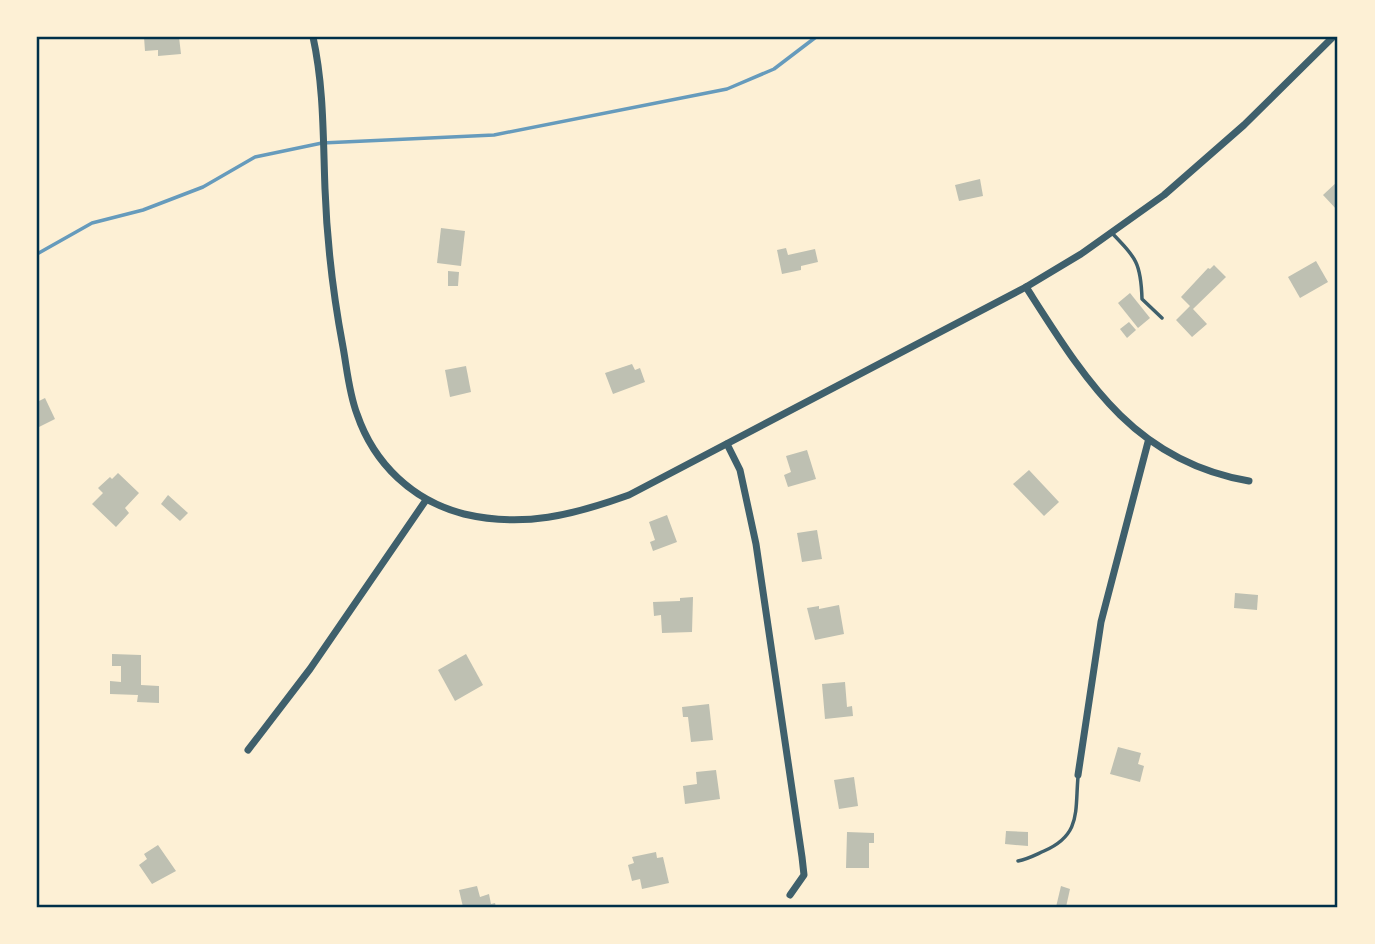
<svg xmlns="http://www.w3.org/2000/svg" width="1375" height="944" font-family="'Source Sans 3',sans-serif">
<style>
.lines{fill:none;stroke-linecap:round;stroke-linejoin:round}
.stream{stroke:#669bbc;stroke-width:3.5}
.building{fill:#bec0b2}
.service{stroke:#3f606c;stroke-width:3.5}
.minor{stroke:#3f606c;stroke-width:7}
.neatline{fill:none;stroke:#003049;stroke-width:2.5}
</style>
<rect width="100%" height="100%" fill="#fdf0d5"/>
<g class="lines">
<!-- stream -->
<path class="stream" d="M37,254L92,223L143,210L203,187L255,157L322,143L494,135L727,89L774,69L816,37"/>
</g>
<!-- building -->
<g class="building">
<path d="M144,37H179L181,54L158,56V50L145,51Z"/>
<path d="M980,179L983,196L959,201L955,185Z"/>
<path d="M1338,181V211L1323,195Z"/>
<path d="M441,228L465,231L461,266L437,263Z"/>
<path d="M786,248L788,255L815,249L818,262L801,266V270L782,274L777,250Z"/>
<path d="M1316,261L1328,282L1300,298L1288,277Z"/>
<path d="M1214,265L1226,277L1193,309L1207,324L1192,337L1176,320L1190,306L1181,297L1208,268L1210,269Z"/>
<path d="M448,271L459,272L458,286H448Z"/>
<path d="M1130,293L1150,318L1138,328L1118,303Z"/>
<path d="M1129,322L1136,330L1127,338L1120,329Z"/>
<path d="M632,364L635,370L640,368L645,382L613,394L605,373Z"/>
<path d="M466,366L471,392L450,397L445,370Z"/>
<path d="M45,398L55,419L37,428V402Z"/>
<path d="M807,450L816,479L788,487L784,475L791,472L786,456Z"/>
<path d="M1029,470L1059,502L1044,516L1013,484Z"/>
<path d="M118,473L139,493L125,508L129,513L116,527L92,504L103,493L98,488L110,477L112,479Z"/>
<path d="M168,495L188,513L180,521L161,504Z"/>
<path d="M667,515L677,542L653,551L650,542L655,540L649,522Z"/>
<path d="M817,530L822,559L802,562L797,533Z"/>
<path d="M1235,593L1258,595L1257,610L1234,608Z"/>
<path d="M693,597L692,632L662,633L661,615L654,616L653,602L680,601V598Z"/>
<path d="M839,605L844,634L815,640L807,608L819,606V609Z"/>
<path d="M112,654L141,655V685L159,686V703L137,702L138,695L110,694V681L121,682V666H112Z"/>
<path d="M466,654L483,685L455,701L438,670Z"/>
<path d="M845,682L847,707L852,706L853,716L825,719L822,684Z"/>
<path d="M709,704L713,740L691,742L688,717H683L682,707Z"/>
<path d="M1118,747L1141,753L1138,764L1144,766L1140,782L1110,774Z"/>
<path d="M716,770L720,799L685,804L683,786L697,784L696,772Z"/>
<path d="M854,777L858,806L839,809L834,780Z"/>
<path d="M1006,831L1028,832V846L1005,844Z"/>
<path d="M847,832L874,833V843H869V868H846Z"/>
<path d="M158,845L176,871L152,884L139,865L147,859L144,854Z"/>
<path d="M656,852L657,858L663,857L669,883L642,889L640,879L632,881L628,865L634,863L632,857Z"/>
<path d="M477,886L480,897L489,894L491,904L495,903L496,907H463L459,890Z"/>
<path d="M1061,886L1070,889L1066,907H1056Z"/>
</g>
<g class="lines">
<!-- service -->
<g class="service">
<path d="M1112,233C1136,258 1141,263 1142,299L1162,318"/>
<path d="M1018,861C1028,859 1035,855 1044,851C1081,835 1075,812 1078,777"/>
</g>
<!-- minor -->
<g class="minor">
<path d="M313,37C324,87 323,138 325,189C327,243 333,294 343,347C347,369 349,393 357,414C374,464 413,501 464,514C524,528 573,515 629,495L1026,287L1081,254L1164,195L1244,125L1333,37"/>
<path d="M1026,287C1085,379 1133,461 1249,481"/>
<path d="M727,444L740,470L756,544L802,857L804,875L790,895"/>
<path d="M248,750L310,669L426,500"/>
<path d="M1078,775L1101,622L1148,442"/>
</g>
</g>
<!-- border -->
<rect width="1375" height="944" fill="none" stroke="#fdf0d5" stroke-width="77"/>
<rect x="38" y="38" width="1298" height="868" class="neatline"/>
</svg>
